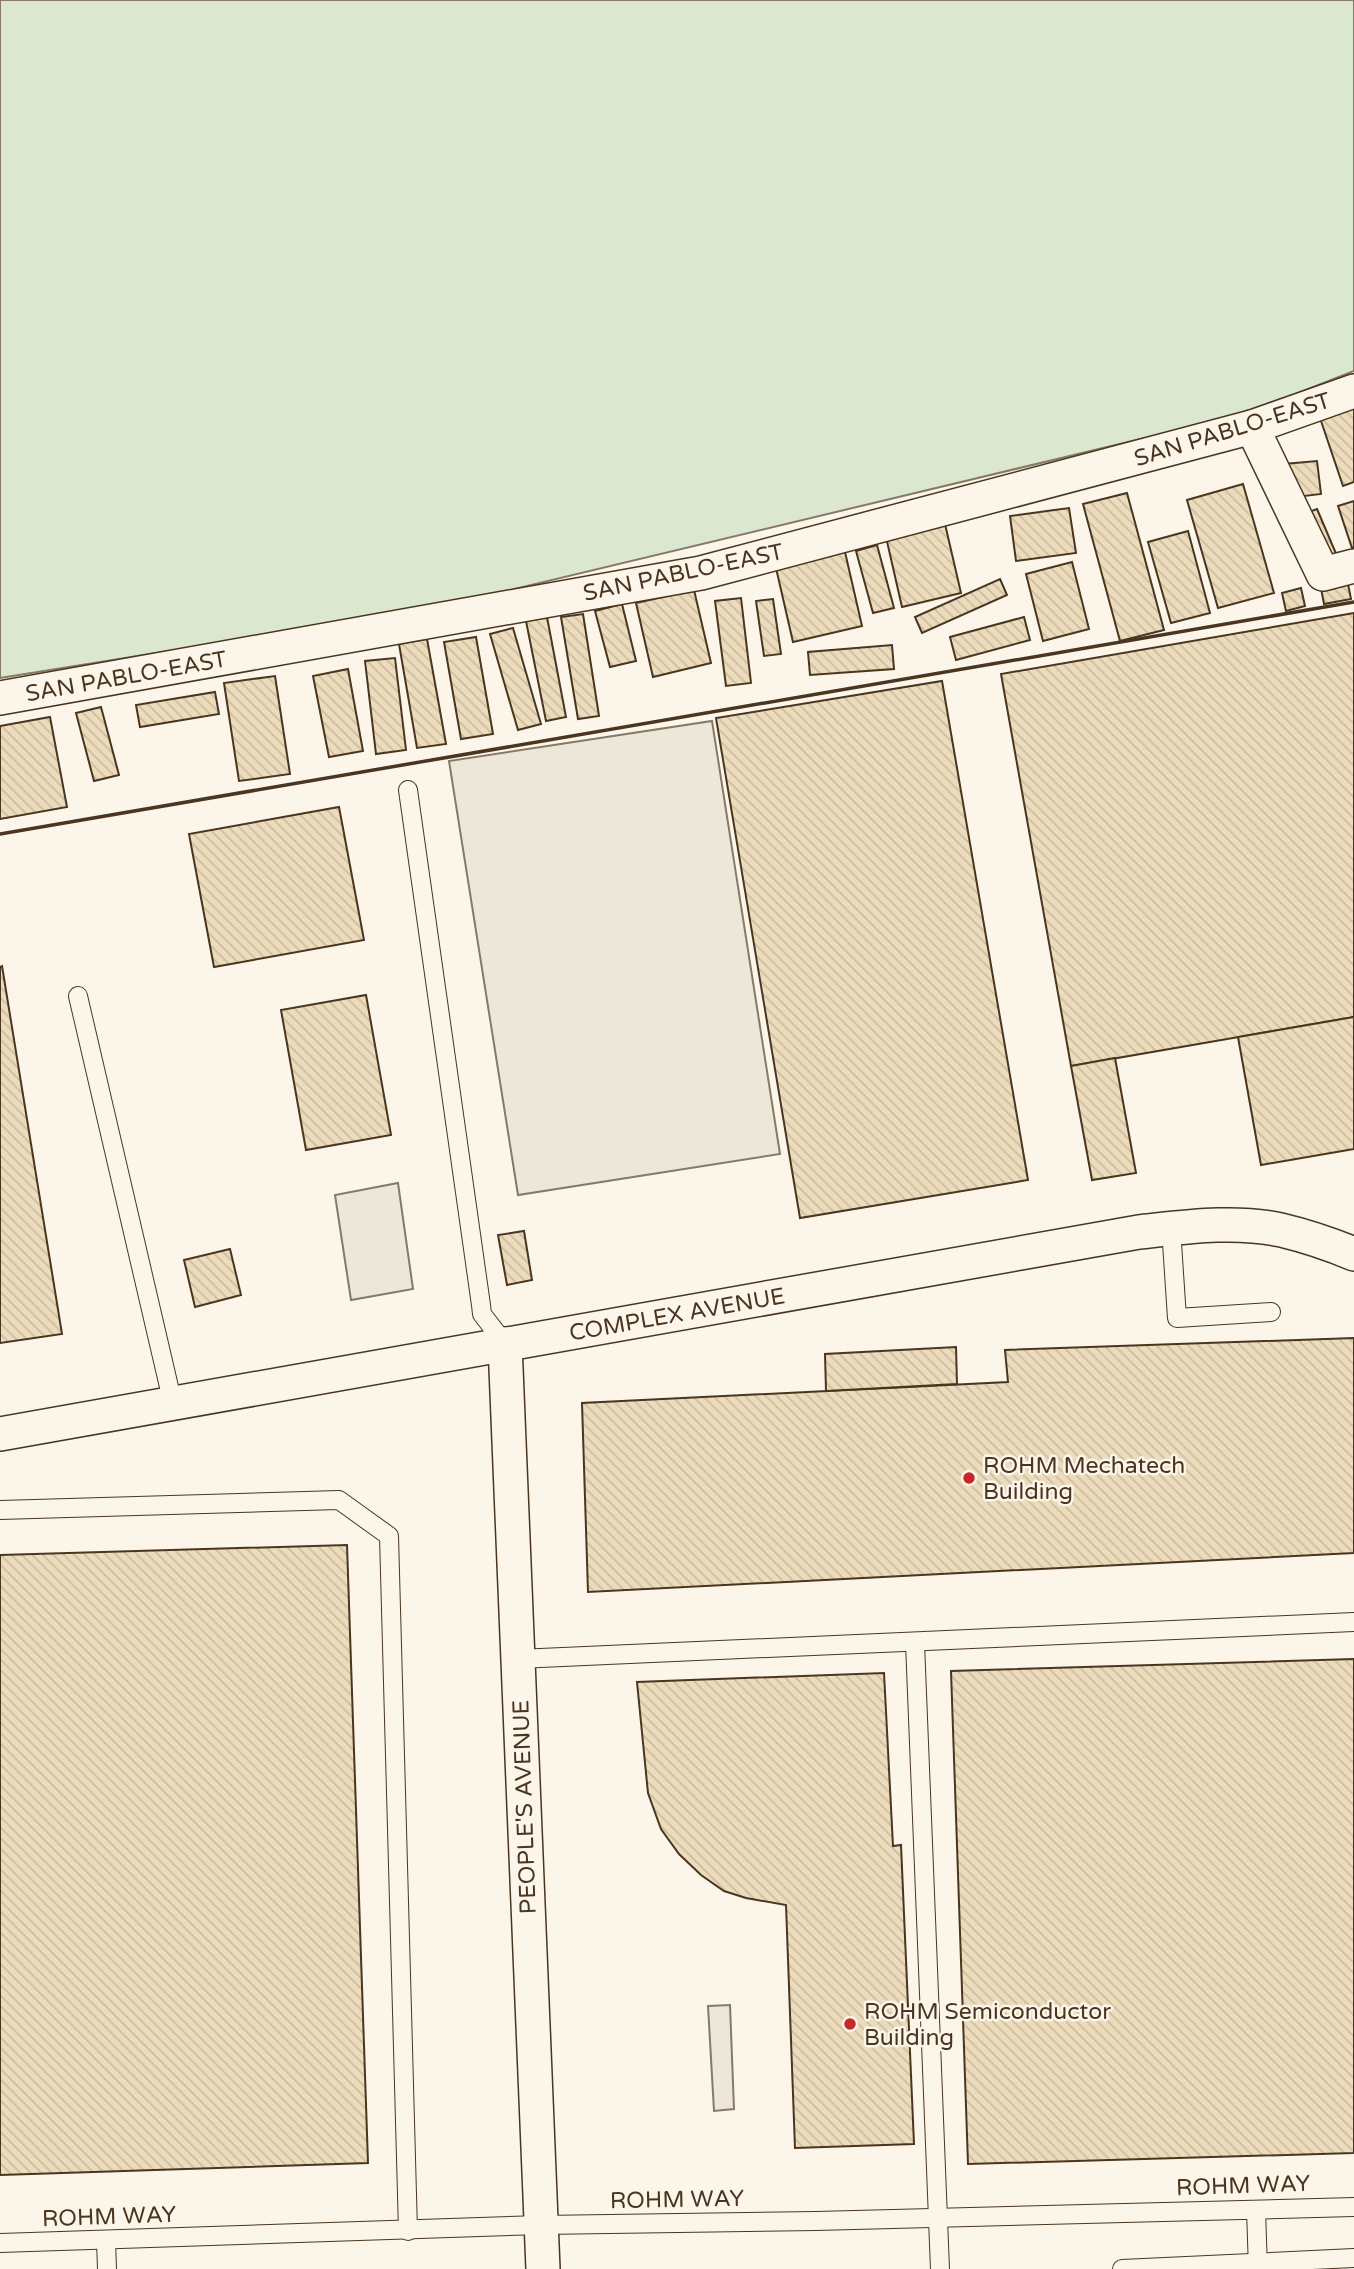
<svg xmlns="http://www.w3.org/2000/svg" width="1354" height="2269" font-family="'Varela Round',sans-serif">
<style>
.green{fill:#dce7d0;stroke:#887966;stroke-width:2}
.parking{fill:#ede7d9;stroke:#887966;stroke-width:2}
.building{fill:url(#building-back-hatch);stroke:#4a3520;stroke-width:2}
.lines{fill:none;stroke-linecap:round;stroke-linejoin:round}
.lane-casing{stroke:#4a3520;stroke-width:20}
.street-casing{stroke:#4a3520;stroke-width:36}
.lane{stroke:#fbf6e9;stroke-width:18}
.street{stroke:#fbf6e9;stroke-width:33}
.wall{stroke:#4a3520;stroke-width:3.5}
.poi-dot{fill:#c62828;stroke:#fbf6e9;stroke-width:2.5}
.labels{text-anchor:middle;stroke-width:5;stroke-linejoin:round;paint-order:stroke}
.street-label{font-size:23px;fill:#4a3520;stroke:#fbf6e9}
.poi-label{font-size:23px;fill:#4a3520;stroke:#fbf6e9;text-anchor:start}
</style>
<defs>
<pattern id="building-back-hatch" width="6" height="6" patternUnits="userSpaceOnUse" patternTransform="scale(1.75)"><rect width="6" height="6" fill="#ecdcbc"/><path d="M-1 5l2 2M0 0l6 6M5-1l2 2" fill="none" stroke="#ccbda1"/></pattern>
</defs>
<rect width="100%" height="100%" fill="#fbf6e9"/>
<!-- green -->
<path class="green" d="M0,0H1354V371L1245,414L431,609L0,678Z"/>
<!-- parking -->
<g class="parking">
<path d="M712,721L780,1154L518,1195L449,761Z"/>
<path d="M398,1183L413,1289L351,1300L335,1195Z"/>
<path d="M730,2005L734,2109L714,2111L708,2006Z"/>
</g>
<!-- building -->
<g class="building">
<path d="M1354,407V482L1343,486L1320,418Z"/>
<path d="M1317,461L1321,494L1288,498L1284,464Z"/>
<path d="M1243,484L1274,593L1218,608L1187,500Z"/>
<path d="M1127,493L1164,630L1120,641L1083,504Z"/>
<path d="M1354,501V547L1352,548L1338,506Z"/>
<path d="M1069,508L1076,553L1016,561L1010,516Z"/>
<path d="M1317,509L1340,563L1324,569L1301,515Z"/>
<path d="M945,524L961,593L902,607L886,537Z"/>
<path d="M1188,531L1210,613L1171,623L1148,542Z"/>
<path d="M877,545L894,608L873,613L856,551Z"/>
<path d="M845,552L862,626L793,642L776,568Z"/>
<path d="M1072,562L1089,629L1043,641L1026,574Z"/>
<path d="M1000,579L1007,595L922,633L915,617Z"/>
<path d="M1348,584L1351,599L1324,604L1321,588Z"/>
<path d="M1301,588L1305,606L1286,611L1282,593Z"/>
<path d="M694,590L711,663L653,677L636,603Z"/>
<path d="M741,598L751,683L726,686L715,601Z"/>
<path d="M773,599L781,654L764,656L756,601Z"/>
<path d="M622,604L636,661L610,667L595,611Z"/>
<path d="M1354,613V1017L1071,1066L1001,674Z"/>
<path d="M583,614L599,716L578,719L561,617Z"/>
<path d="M547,617L566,717L546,721L526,621Z"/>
<path d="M1024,617L1030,640L956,660L950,637Z"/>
<path d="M513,628L541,724L518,730L490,634Z"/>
<path d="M476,637L493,734L461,739L444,642Z"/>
<path d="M427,639L446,744L417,748L399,644Z"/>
<path d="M892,645L894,669L810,675L808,652Z"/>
<path d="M395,658L406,750L376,754L365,661Z"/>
<path d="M348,669L363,751L329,757L313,676Z"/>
<path d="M275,676L290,774L239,781L224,683Z"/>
<path d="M942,681L1028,1180L800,1218L716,718Z"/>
<path d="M215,692L219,714L140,727L136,705Z"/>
<path d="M101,707L119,775L94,781L76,713Z"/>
<path d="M50,717L67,807L0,819V726Z"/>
<path d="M339,807L364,940L214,967L189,834Z"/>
<path d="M2,966L62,1334L0,1343V967Z"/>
<path d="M366,995L391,1135L306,1150L281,1010Z"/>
<path d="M1354,1017V1149L1261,1165L1238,1037Z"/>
<path d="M1115,1058L1136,1173L1092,1180L1071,1066Z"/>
<path d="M524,1231L532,1280L507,1285L498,1235Z"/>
<path d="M230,1249L241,1295L195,1307L184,1260Z"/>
<path d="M1354,1338V1553L588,1592L582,1403L1008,1382L1005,1350Z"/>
<path d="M956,1347L957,1384L826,1391L825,1354Z"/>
<path d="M347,1545L368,2163L0,2175V1555Z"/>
<path d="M1354,1659V2153L968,2164L951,1671Z"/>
<path d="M884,1673L893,1846L901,1845L914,2144L795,2148L786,1905L746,1898L724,1891L701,1875L679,1854L661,1829L648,1793L637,1682Z"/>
</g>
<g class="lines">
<!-- lane casing -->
<g class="lane-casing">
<g id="lane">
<path d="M408,790L481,1305L482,1314L505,1344"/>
<path d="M78,996L173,1404"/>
<path d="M1171,1228L1177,1318L1271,1312"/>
<path d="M0,1510L339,1500L389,1536L408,2231"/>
<path d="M915,1643L940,2269"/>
<path d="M518,1659L1354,1622"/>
<path d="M1256,2210L1258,2269"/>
<path d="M106,2240L107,2269"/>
<path d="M0,2243L541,2225L816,2221L1354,2207"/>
<path d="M1122,2269L1354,2258"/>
</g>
</g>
<!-- street casing -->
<g class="street-casing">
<g id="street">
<path d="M1252,427L1323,574L1354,566"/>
<path d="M0,698L701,573L1252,427L1354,391"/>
<path d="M505,1344L543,2269"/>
<path d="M0,1434L1139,1232C1186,1227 1235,1220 1281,1230C1306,1236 1330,1244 1354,1254"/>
</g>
</g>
<!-- lane -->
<use href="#lane" class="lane"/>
<!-- street -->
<use href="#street" class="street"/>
<!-- wall -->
<path class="wall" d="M0,834L1354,602"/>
</g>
<!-- markers -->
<g class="poi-dot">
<circle cx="969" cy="1478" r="7"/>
<circle cx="850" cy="2024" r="7"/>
</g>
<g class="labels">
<!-- street labels -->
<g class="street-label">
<text transform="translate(1232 429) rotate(-17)" y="8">SAN PABLO-EAST</text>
<text transform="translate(683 572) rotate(-12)" y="8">SAN PABLO-EAST</text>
<text transform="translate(126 676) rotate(-10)" y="8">SAN PABLO-EAST</text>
<text transform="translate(677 1314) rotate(-10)" y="8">COMPLEX AVENUE</text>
<text transform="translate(524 1807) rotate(-92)" y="8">PEOPLE'S AVENUE</text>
<text transform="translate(1243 2185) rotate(-2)" y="8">ROHM WAY</text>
<text transform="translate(677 2199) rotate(-1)" y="8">ROHM WAY</text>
<text transform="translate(109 2216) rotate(-2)" y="8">ROHM WAY</text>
</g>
<!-- poi labels -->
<g class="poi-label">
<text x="983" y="1473">ROHM Mechatech<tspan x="983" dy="26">Building</tspan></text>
<text x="864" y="2019">ROHM Semiconductor<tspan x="864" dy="26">Building</tspan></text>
</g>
</g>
</svg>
